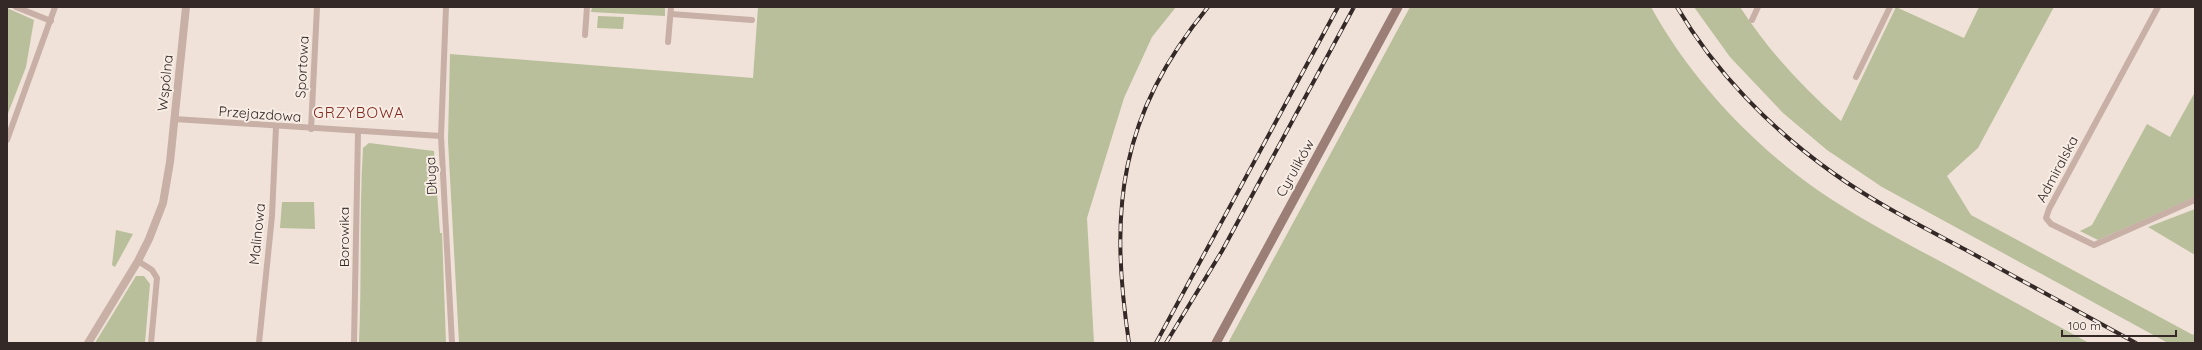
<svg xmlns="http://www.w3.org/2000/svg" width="2202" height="350" font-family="Quicksand,sans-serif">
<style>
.green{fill:#b8bf9a}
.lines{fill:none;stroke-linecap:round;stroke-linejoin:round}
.minor{stroke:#c8b0a6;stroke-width:6}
.tertiary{stroke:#c8b0a6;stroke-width:8}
.secondary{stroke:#9b7f77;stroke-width:9}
.rail-casing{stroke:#342927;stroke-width:4}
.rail{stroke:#f8ede5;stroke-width:2.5;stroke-dasharray:8;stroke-linecap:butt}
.labels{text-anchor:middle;stroke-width:4;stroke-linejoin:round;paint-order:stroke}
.street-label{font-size:14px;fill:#342927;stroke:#f8ede5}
.neighbourhood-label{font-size:15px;letter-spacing:1px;fill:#812a22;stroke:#f8ede5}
</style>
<rect width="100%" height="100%" fill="#f0e2d9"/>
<!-- green -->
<g class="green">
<path d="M592,7H665V16L591,12Z"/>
<path d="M758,7H1176L1152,37L1124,98L1087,218L1094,343H459L448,141L450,54L753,78Z"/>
<path d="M1410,7H1651C1690,78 1750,142 1816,189C1858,218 1904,242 1949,266C1996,292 2042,317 2089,343H1228Z"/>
<path d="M1694,7H1740C1768,50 1802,87 1841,121L1896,7L1964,38L1979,7H2054L1978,148L1947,176L1971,215L2193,335L2195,332V343H2168L1882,187L1827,150L1783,113L1730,57Z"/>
<path d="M7,8L34,20L26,67L7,116Z"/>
<path d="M598,16L624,17L623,29L597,28Z"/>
<path d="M2195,92V197L2098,240L2080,231L2092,225L2147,124L2170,137Z"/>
<path d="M369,143L434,151L440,233H442L446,343H359C362,278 359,213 363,148Z"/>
<path d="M282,202H314L315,229L280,228Z"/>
<path d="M2195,209V255L2148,227Z"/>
<path d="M116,230L133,234L115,267L112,265Z"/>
<path d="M136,276H144L150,284L145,343H95Z"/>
</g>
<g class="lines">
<!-- minor -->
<g class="minor">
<path d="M16,7L51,21"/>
<path d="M446,7L441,136L452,343"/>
<path d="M2158,7L2049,209L2046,218L2051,224L2094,245L2195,200"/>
<path d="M671,14L752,20"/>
<path d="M1752,20L1758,7"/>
<path d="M585,35L587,7"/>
<path d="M668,42L671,7"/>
<path d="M1856,77L1890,7"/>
<path d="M174,119L441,136"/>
<path d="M311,129L317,7"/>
<path d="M7,140L55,7"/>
<path d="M138,261L152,270L157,278L151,343"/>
<path d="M259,343L272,216L276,127"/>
<path d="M354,343L358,132"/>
</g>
<!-- tertiary -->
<path class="tertiary" d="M88,343L138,261L149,239L163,203L170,162L186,7"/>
<!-- secondary -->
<path class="secondary" d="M1216,343L1398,7"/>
<!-- rail casing -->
<g class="rail-casing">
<g id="rail">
<path d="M1677,7C1715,72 1771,129 1833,173C1875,203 1921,226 1966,250C2023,281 2079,312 2136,343"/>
<path d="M1129,343C1109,208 1119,116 1208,7"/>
<path d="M1156,343L1338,7"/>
<path d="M1166,343L1222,251L1354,7"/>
</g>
</g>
<!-- rail -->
<use href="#rail" class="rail"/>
</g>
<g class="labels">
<!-- street labels -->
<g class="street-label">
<text transform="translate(302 67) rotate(-87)" y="5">Sportowa</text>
<text transform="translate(165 83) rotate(-84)" y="5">Wspólna</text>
<text transform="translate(260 114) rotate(4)" y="5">Przejazdowa</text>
<text transform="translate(1295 168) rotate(-61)" y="5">Cyrulików</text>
<text transform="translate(2057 169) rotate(-62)" y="5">Admiralska</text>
<text transform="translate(431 176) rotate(-93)" y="5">Długa</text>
<text transform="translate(257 234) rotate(-84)" y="5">Malinowa</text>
<text transform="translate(344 237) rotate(-90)" y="5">Borowika</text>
</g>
<!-- neighbourhood labels -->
<g class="neighbourhood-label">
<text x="359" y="118">GRZYBOWA</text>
</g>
</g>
<!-- border -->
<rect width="2202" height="350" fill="none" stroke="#342927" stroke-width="16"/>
<!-- scale -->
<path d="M2062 330v6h114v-6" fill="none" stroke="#342927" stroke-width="2"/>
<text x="2068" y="330" font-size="12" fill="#342927" stroke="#f8ede5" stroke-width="3" paint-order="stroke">100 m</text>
</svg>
